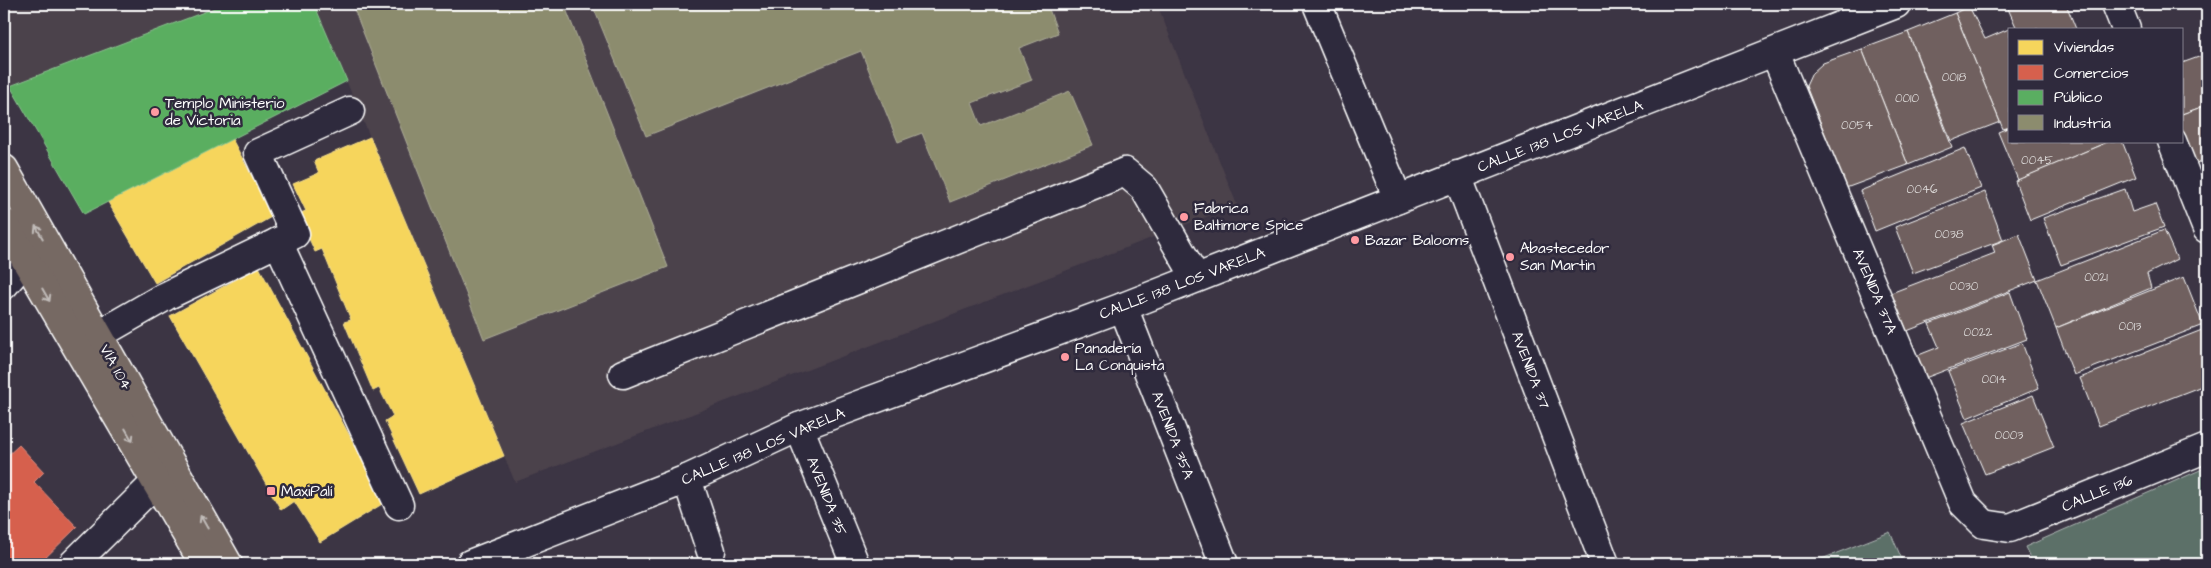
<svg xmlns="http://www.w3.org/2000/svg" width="2211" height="568" font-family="'Architects Daughter',sans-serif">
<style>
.built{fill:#4c424c}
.green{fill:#5c6f68;stroke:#aeb7b4}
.homes{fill:#f6d55c;stroke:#f9e28d}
.shops{fill:#d6604d;stroke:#e29082}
.public{fill:#5aae61;stroke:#8cc690}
.industry{fill:#8c8c6e;stroke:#aeae9a}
.building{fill:#70615e;stroke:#fff}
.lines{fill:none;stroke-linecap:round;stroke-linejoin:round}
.minor-casing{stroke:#fff;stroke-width:31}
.major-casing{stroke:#fff;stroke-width:31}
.minor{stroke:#2f2a3d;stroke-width:28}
.major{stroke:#766964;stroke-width:28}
.oneway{stroke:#c1bcb9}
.poi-dot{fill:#ff9aa2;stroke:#2f2a3d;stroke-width:2}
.labels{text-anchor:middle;stroke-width:5;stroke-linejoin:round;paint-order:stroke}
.number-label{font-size:12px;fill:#dbd8d7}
.poi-label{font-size:15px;fill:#fff;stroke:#2f2a3d;text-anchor:start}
.street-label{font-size:15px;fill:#fff;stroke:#2f2a3d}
</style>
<rect width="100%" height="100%" fill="#3c3544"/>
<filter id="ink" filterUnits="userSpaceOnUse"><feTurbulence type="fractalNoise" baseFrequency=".02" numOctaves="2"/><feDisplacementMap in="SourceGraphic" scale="10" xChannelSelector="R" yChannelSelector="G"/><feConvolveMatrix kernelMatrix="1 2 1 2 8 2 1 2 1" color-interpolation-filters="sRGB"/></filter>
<g filter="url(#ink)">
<!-- built -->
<g class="built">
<path d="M4,4H225L10,86L4,75Z"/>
<path d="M314,4H1157L1237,205L515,482Z"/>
</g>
<!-- green -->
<g class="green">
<path d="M2207,467V564H2033L2025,547Z"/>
<path d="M1890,532L1904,564H1809Z"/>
</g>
<!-- homes -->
<g class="homes">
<path d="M370,137L504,456L419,494L385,421L393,416L379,388L373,391L344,322L351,320L322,249L315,252L298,214L306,211L293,184L319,173L314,161Z"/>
<path d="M232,139L273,216L155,283L108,202Z"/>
<path d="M259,267L362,459L368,457L392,498L320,542L294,501L281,510L170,316Z"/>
</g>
<!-- shops -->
<path class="shops" d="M19,445L44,472L34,482L77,527L39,564H4V459Z"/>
<!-- public -->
<path class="public" d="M225,4H314L347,81L84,214L10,86Z"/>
<!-- industry -->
<g class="industry">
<path d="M352,4H564L668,267L484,339Z"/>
<path d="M592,4H1047L1058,33L1019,48L1032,80L972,103L981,126L1070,91L1093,145L950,202L922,133L898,142L861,51L646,136Z"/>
</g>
<!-- building -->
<g class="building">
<path d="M2006,4H2066L2076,29H2017Z"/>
<path d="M1969,6L1985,39L2016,26L2017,29H2010V127L2003,129L1955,13Z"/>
<path d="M1955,13L2000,122L1951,141L1908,32Z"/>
<path d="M1908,32L1952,147L1908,165L1862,49Z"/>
<path d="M1862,49L1908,165L1846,188L1806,86L1812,73L1823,63Z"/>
<path d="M2207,54V105L2182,114V63Z"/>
<path d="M2207,105V159L2191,165L2182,141V114Z"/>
<path d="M2010,127V141H2110L2018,180L1998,132Z"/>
<path d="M2110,141H2122L2136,177L2030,220L2015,181Z"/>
<path d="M1965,148L1981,188L1875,231L1860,191Z"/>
<path d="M2125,189L2132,212L2155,204L2164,227L2061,265L2043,218Z"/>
<path d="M1985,192L2003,240L1913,273L1895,227Z"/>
<path d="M2164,230L2177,259L2147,274L2151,288L2056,328L2037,280Z"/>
<path d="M2019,234L2037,280L1907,331L1891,293L1995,253L1992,245Z"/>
<path d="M2184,277L2203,325L2074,375L2056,328Z"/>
<path d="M2010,292L2027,339L1925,378L1916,356L1939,347L1929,324Z"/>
<path d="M2207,328V384L2099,426L2080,378Z"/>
<path d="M2022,343L2039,388L1967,418L1948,371Z"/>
<path d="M2033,395L2054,447L1985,474L1963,423Z"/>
</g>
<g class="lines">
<!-- minor casing -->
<g class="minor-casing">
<g id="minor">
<path d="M1317,4L1398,199"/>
<path d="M2116,4L2126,29"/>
<path d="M1775,53L1963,503L1984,524L2010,528L2207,448"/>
<path d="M2172,141L2207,229"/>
<path d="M1457,175L1605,564"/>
<path d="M278,242L295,234L258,153L350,111"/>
<path d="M4,285L25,260"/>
<path d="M1123,307L1224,564"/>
<path d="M98,335L166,296L278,242L399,505"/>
<path d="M623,374L1125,172L1144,188L1196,278"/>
<path d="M799,427L855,564"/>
<path d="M687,479L711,551"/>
<path d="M73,564L156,482"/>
<path d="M470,564L687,479L799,427L1123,307L1896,4"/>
</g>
</g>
<!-- major casing -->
<g class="major-casing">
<g id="major">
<path d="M4,169L228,564"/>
<path d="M4,223L204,564"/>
</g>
</g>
<!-- minor -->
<use href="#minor" class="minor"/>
<!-- major -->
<use href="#major" class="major"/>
</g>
<!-- one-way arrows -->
<defs><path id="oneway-shaft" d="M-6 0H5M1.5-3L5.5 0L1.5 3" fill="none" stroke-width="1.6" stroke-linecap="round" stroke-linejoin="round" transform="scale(1.25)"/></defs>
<g class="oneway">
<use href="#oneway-shaft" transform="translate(39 232) rotate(-120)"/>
<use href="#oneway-shaft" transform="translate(46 295) rotate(60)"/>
<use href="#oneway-shaft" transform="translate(129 435) rotate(60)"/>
<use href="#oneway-shaft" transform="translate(204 522) rotate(-120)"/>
</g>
</g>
<!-- markers -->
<g class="poi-dot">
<circle cx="155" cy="112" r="5"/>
<circle cx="1184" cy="217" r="5"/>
<circle cx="1355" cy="240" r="5"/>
<circle cx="1510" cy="257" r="5"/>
<circle cx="1065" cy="357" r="5"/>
<rect x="266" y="486" width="10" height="10" rx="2.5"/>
</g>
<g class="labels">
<!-- number labels -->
<g class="number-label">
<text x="1954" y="81">0018</text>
<text x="1907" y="102">0010</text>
<text x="1857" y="129">0054</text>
<text x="2037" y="164">0045</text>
<text x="1922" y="193">0046</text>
<text x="1949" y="238">0038</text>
<text x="2096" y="281">0021</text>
<text x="1964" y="290">0030</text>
<text x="2130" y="330">0013</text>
<text x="1978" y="336">0022</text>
<text x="1994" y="383">0014</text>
<text x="2009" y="439">0003</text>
</g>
<!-- poi labels -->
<g class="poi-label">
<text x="165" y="108">Templo Ministerio<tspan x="165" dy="17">de Victoria</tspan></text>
<text x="1194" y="213">Fabrica<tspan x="1194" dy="17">Baltimore Spice</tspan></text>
<text x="1365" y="245">Bazar Balooms</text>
<text x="1520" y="253">Abastecedor<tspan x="1520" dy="17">San Martin</tspan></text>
<text x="1075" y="353">Panadería<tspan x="1075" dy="17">La Conquista</tspan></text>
<text x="281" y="496">MaxiPalí</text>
</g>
<!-- street labels -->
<g class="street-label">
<text transform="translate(1560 136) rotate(-21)" y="5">CALLE 138 LOS VARELA</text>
<text transform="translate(1182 283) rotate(-21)" y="5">CALLE 138 LOS VARELA</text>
<text transform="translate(1875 291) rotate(67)" y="5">AVENIDA 37A</text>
<text transform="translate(116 367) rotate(60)" y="5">VÍA 104</text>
<text transform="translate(1531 370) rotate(69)" y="5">AVENIDA 37</text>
<text transform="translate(1173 435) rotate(69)" y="5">AVENIDA 35A</text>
<text transform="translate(763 446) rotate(-23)" y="5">CALLE 138 LOS VARELA</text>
<text transform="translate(2097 493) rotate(-22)" y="5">CALLE 136</text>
<text transform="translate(827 496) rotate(68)" y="5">AVENIDA 35</text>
</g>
</g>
<!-- margin -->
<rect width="2211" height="568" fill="none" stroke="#2f2a3d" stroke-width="20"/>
<rect x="10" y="10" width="2191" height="548" fill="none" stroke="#fff" stroke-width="2" filter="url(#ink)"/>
<!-- legend -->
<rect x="2008" y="28" width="175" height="115" fill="#2f2a3d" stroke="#827f8b"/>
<rect x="2018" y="40" width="25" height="15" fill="#f6d55c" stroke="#827f8b"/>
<text x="2054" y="52" font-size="15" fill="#ffffff">Viviendas</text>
<rect x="2018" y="65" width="25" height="15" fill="#d6604d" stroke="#827f8b"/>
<text x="2054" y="78" font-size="15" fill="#ffffff">Comercios</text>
<rect x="2018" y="90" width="25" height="15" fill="#5aae61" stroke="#827f8b"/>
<text x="2054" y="102" font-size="15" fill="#ffffff">Público</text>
<rect x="2018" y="115" width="25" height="15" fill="#8c8c6e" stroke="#827f8b"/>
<text x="2054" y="128" font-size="15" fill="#ffffff">Industria</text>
</svg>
